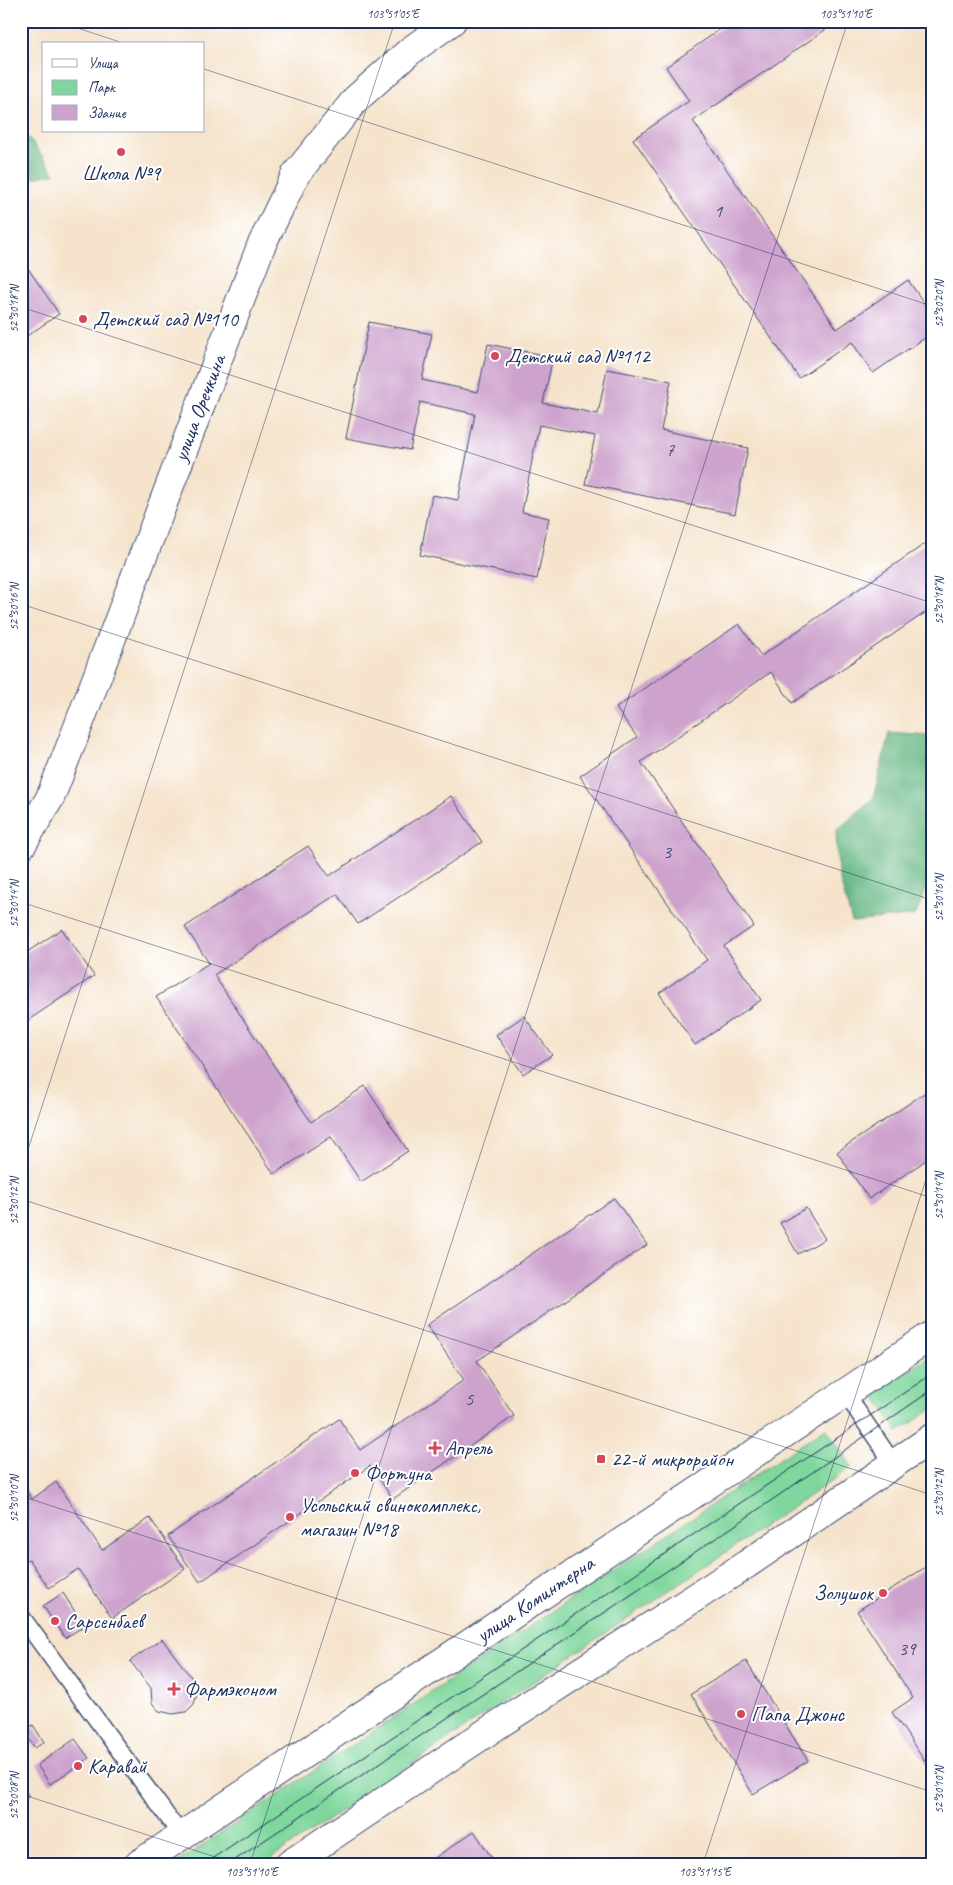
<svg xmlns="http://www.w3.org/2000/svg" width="953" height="1885" font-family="Caveat,sans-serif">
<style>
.green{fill:#7fd79d;stroke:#4d837e}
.forest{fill:#67b884;stroke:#417471}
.building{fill:#cda2cd}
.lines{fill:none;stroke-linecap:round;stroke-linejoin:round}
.service-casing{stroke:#3c4a6e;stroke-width:19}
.minor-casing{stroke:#3c4a6e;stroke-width:30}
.tertiary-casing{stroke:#3c4a6e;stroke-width:30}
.service{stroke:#fff;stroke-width:16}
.minor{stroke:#fff;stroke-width:28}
.tertiary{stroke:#fff;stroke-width:28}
.tram{stroke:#1b2f5e;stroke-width:1}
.ticks{fill:none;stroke:#1b2f5e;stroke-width:1;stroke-opacity:0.45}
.poi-dot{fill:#d1495b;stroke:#fff;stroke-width:2}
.labels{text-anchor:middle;stroke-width:4;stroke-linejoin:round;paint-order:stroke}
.number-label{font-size:19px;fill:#484c7a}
.poi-label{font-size:21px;fill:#1b2f5e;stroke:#fff;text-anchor:start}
.street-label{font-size:21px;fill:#1b2f5e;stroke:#fff}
.neatline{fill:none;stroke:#1b2f5e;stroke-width:2}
.ticks-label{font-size:12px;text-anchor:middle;fill:#1b2f5e}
</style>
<rect width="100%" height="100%" fill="#fff"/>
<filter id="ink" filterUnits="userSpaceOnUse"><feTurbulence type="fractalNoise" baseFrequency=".02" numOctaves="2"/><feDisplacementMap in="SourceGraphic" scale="10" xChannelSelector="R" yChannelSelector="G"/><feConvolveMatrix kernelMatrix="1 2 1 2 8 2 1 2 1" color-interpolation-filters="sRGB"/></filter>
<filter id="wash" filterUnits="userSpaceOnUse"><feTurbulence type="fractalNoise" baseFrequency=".0096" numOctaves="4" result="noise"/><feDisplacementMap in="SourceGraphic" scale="20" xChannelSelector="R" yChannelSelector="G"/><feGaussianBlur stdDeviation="1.12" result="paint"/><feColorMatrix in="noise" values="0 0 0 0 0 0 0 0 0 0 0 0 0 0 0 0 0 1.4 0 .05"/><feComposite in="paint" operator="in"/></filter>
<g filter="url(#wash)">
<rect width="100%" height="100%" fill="#f5e3cb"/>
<!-- green -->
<g class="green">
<path d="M932,1355V1409L898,1432L874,1394Z"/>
<path d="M826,1428L852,1467L263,1864H175Z"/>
</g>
<!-- forest -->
<g class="forest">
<path d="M21,132L31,140L55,174L21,180Z"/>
<path d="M889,733L932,736V873L916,915L852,922L838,873L836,831L873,799Z"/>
</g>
<g id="blocks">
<!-- building -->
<g class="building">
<path d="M732,21H838L693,121L837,329L908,280L932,315V333L873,373L852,342L799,378L633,139L689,101L666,67Z"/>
<path d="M21,258L59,314L21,340Z"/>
<path d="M369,322L432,334L422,380L478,392L488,344L553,357L543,403L598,414L607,369L671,381L661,430L748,448L735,514L585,484L595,436L539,425L522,512L549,518L537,579L420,555L432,495L458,500L475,414L420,402L410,450L346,438Z"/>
<path d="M932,539V608L792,703L771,672L641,762L754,926L724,946L761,1000L695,1045L659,993L707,960L580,776L637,737L616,708L739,624L761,656Z"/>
<path d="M451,796L482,842L358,924L337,894L214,975L311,1122L365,1086L408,1151L361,1182L331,1137L274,1174L156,997L209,963L185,927L308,846L329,876Z"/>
<path d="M62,929L94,976L21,1025V956Z"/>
<path d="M524,1016L552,1055L523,1074L496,1035Z"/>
<path d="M932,1088V1156L869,1199L837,1152Z"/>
<path d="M614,1198L647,1245L477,1361L514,1416L393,1499L370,1466L200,1582L168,1536L339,1419L360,1450L464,1380L427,1325Z"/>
<path d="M806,1208L825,1239L798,1254L780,1223Z"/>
<path d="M56,1482L102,1550L150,1518L185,1569L112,1618L78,1569L49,1588L29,1559L21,1564V1483L32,1499Z"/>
<path d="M932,1563V1772L892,1712L913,1698L857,1611Z"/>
<path d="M63,1593L84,1626L65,1638L43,1606Z"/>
<path d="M162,1639L201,1690L197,1693L194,1704L186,1712L173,1714L159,1711L152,1703L151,1688L130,1661Z"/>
<path d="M746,1661L808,1761L753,1794L691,1694Z"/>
<path d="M21,1707L30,1718L21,1724Z"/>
<path d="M33,1725L44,1742L35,1748L23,1731Z"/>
<path d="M75,1739L89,1758L50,1784L37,1765Z"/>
<path d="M21,1785L29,1796L21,1802Z"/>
<path d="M474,1831L496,1864H430L429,1862Z"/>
</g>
</g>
</g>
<g filter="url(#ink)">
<use href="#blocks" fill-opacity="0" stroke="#3c4a6e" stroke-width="1"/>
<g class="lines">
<!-- service casing -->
<g class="service-casing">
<g id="service">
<path d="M845,1393L893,1463"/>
<path d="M21,1616L181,1835"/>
</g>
</g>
<!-- minor casing -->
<g class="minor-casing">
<path id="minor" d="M21,846L50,798L76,732L261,246L296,174L356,99L410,51L452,21"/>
</g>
<!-- tertiary casing -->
<g class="tertiary-casing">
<g id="tertiary">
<path d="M139,1864L932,1335"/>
<path d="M290,1864L493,1728L747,1564L932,1438"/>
</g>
</g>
<!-- service -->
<use href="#service" class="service"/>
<!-- minor -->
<use href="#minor" class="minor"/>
<!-- tertiary -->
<use href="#tertiary" class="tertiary"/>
<!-- tram -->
<g class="tram">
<path d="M204,1864L932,1374"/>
<path d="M229,1864L737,1524L932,1390"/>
</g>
</g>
</g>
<!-- ticks -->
<path class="ticks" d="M56,21L126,44M204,69L932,306M21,307L932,603M21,604L932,900M21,902L932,1198M21,1171L395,21M21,1199L932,1495M21,1496L932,1792M21,1794L237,1864M250,1864L848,21M703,1864L932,1161"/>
<!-- markers -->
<g class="poi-dot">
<circle cx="121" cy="152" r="5"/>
<circle cx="83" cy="319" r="5"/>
<circle cx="495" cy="356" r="5"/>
<path d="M432.5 1440.5h5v5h5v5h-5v5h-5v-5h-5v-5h5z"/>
<rect x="596" y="1454" width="10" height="10" rx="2.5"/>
<circle cx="355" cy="1473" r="5"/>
<circle cx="290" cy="1517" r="5"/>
<circle cx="883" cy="1593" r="5"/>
<circle cx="55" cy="1621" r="5"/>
<path d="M171.5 1681.5h5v5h5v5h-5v5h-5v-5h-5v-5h5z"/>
<circle cx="741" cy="1714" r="5"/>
<circle cx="78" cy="1766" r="5"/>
</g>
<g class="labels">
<!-- number labels -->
<g class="number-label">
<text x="718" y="217">1</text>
<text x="670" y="456">7</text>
<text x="667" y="858">3</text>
<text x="469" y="1405">5</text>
<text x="907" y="1655">39</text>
</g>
<!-- poi labels -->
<g class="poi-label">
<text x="121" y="180" text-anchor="middle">Школа №9</text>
<text x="93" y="326">Детский сад №110</text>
<text x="505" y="363">Детский сад №112</text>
<text x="445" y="1455">Апрель</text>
<text x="611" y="1466">22-й микрорайон</text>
<text x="365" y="1480">Фортуна</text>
<text x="300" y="1512">Усольский свинокомплекс,<tspan x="300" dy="24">магазин №18</tspan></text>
<text x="873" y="1600" text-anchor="end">Золушок</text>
<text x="65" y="1628">Сарсенбаев</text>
<text x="184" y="1696">Фармэконом</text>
<text x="751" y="1721">Папа Джонс</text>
<text x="88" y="1773">Каравай</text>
</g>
<!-- street labels -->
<g class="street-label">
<text transform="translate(199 408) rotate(-69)" y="7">улица Оречкина</text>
<text transform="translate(535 1599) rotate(-34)" y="7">улица Коминтерна</text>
</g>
</g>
<!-- margin -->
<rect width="953" height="1885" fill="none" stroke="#fff" stroke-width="55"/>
<!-- legend -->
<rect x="42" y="42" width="162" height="90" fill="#ffffff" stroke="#a4acbf"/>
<rect x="52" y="59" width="25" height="8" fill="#ffffff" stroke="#a4acbf"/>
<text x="88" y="68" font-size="15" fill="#1b2f5e">Улица</text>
<rect x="52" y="80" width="25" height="15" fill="#7fd79d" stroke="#a4acbf"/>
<text x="88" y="92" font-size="15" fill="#1b2f5e">Парк</text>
<rect x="52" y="105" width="25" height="15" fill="#cda2cd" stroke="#a4acbf"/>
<text x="88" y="118" font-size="15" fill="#1b2f5e">Здание</text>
<rect x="28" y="28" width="898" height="1830" class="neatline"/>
<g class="ticks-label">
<text x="393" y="18">103°51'05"E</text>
<text x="846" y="18">103°51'10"E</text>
<text transform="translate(939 304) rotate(-90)" y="4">52°30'20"N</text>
<text transform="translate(14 309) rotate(-90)" y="4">52°30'18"N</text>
<text transform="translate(939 601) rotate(-90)" y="4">52°30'18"N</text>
<text transform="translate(14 607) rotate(-90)" y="4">52°30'16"N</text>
<text transform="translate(939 898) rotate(-90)" y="4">52°30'16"N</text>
<text transform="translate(14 904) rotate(-90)" y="4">52°30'14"N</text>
<text transform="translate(939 1196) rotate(-90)" y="4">52°30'14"N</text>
<text transform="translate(14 1201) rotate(-90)" y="4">52°30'12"N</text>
<text transform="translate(939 1493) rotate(-90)" y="4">52°30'12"N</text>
<text transform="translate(14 1499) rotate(-90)" y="4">52°30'10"N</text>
<text transform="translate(939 1790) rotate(-90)" y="4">52°30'10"N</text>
<text transform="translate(14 1796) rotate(-90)" y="4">52°30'08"N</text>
<text x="252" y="1876">103°51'10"E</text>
<text x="705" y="1876">103°51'15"E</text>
</g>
</svg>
